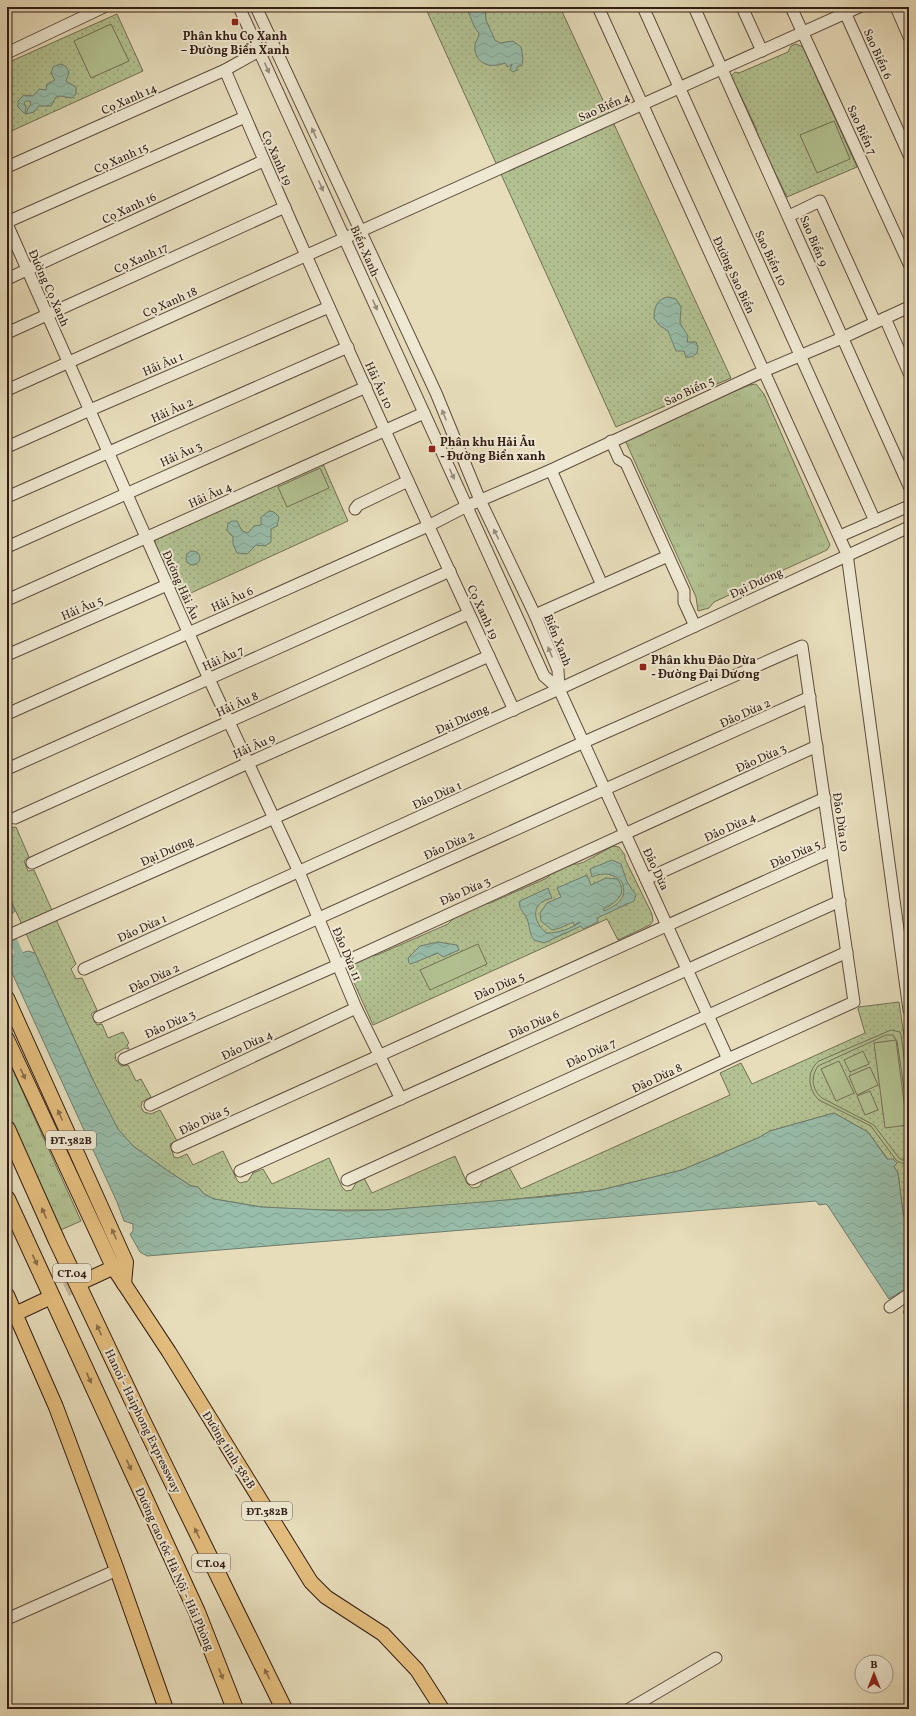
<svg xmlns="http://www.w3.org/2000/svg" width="916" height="1716" font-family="Vollkorn,serif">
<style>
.grass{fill:url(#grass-tufts);stroke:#727054}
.park{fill:url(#park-dots);stroke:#727054}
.pitch{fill:#b3c292;stroke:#727054}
.water{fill:url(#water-waves);stroke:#6f7d6e}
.pier{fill:#e7ddbb}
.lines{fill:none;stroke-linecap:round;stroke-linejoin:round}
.canal{stroke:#98bdaa;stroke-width:8}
.major-tunnel{stroke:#c3b79a;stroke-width:14;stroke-dasharray:14 7;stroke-linecap:butt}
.minor-casing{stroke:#5f4d3e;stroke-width:13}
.major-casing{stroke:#321d15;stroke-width:16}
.highway-casing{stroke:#321d15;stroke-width:18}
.minor{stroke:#efe9d3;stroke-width:11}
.major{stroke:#e4be7e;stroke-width:14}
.highway{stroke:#e4be7e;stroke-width:16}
.oneway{fill:#9a8d7e}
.oneway2{fill:#8b6e4a}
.poi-dot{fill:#8f2418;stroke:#efe9d3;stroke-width:1.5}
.labels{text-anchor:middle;stroke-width:4;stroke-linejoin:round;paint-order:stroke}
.shield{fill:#efe9d3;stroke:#6b5a4e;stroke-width:1}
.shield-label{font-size:11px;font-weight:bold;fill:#321d15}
.poi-label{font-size:12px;font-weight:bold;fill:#321d15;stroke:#efe9d3;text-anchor:start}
.street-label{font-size:12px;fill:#321d15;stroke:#efe9d3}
</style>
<defs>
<pattern id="grass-tufts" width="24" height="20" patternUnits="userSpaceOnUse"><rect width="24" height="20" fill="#b3c292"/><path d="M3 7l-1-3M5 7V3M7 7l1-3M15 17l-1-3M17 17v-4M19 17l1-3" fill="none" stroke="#9aa67d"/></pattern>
<pattern id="park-dots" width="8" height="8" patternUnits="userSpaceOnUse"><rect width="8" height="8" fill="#b3c292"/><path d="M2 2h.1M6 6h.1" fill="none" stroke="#9aa67d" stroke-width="1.8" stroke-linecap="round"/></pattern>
<pattern id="water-waves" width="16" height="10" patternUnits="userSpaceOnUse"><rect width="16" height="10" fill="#98bdaa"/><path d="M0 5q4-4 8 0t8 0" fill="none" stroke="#83a291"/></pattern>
</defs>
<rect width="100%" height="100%" fill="#e7ddbb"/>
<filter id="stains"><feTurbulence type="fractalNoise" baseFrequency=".005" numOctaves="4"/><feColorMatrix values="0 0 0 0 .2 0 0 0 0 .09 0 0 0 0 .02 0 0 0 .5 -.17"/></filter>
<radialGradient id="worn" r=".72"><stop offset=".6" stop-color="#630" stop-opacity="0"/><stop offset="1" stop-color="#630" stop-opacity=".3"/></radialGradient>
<!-- grass -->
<g class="grass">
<path d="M756,384L764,394L830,545L827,550L714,602L709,608L698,611L696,597L625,440L749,385Z"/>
<path d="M7,1057L81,1221L56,1232L7,1124Z"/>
</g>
<!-- park -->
<g class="park">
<path d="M425,7H560L731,378L616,427Z"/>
<path d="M117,14L143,71L7,133V63Z"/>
<path d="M796,44L803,47L806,54L857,167L787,197L756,134L757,130L737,88L734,87L731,76L735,72L739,73L788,52L791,46Z"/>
<path d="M323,464L348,521L180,598L155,544V540L160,535L170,533Z"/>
<path d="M7,824L9,828L16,827L29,857L24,861L28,871L34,870L76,964L71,969L76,979L82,978L97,1010L91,1014L97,1025L102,1024L108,1038L123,1032L129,1043L127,1045L129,1049L125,1048L115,1054L116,1060L121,1066L128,1065L136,1081L141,1079L151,1097L142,1102L141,1107L144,1112L151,1114L160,1110L177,1141L170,1144L174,1157L178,1158L187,1154L193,1165L223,1151L237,1180L240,1183L248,1181L253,1173L263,1169L272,1184L329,1158L342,1187L346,1191L352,1190L357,1181L364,1178L372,1193L455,1156L467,1183L472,1188L479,1187L484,1179L509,1167L521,1189L730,1095L720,1073L741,1063L752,1084L865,1033L858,1009L859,1007L899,1002L909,1070V1232L903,1213L898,1173L868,1132L834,1113L770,1131L758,1138L682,1170L601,1190L479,1203L384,1210H317L261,1207L214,1199L204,1194L198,1187L191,1186L171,1173L133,1146L118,1129L104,1104L7,892Z"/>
<path d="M613,846L619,847L625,855V859L652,914L653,921L650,925L618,940L607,919L373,1025L351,976L349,968L351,964L369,956L377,955L448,924C456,914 477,905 490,903L547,878L553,872L573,864H578L584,862Z"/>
</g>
<!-- pitch -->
<g class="pitch">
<path d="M111,24L129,61L91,78L74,41Z"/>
<path d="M834,121L850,159L817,173L800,135Z"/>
<path d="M320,468L329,488L287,507L278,487Z"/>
<path d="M478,944L487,964L430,990L420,970Z"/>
<path d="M891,1030L900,1032L901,1035L909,1094V1122L897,1041L893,1035H886L818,1066C811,1076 811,1089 822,1098L874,1125L899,1158L902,1160L909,1159V1162C903,1164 901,1164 896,1160L871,1126L819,1100C808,1090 806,1071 819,1061Z"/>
<path d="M896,1040L907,1125L885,1128L874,1043Z"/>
<path d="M863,1051L869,1064L850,1072L844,1060Z"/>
<path d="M839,1061L854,1093L836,1101L821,1069Z"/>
<path d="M870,1067L878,1085L857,1095L849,1076Z"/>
<path d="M870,1091L878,1110L865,1115L857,1096Z"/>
</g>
<!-- water -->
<g class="water">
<path d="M466,7H485L486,20L495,40L500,43L513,41L521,47L523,58L522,65L517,67V70L513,72L510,70L512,64L508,67L505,63C490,69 473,64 475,44C476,40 479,38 479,33L475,28Z"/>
<path d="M60,64C65,65 67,67 69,73L66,81L76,87V94L72,98L60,96L56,97L51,106H39L34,112L26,114L28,108L31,104L30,101H26L24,103L26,107L25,114L18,107V101L24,95L33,96L39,89L46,90L47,84L55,80L51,73L53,67Z"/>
<path d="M668,297L676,299L681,307L680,323L688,336L687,342H696L698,348L697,353L692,357H686L684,351H676L668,331L659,325L654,318C654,307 657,299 668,297Z"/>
<path d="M269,511L274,512L279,517L277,526L271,529V542L265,546L256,545L247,554L237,553L233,544V537L227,530L228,523L232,521H237L242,531L248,533L254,526L261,525V517Z"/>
<circle cx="193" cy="558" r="7"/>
<path d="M612,860L621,864L627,882L636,895L634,901L597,918L598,922L583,929L581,926L544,943L534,940C529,934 530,926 527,919C524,911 518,910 520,901L548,888L552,898C549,899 545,900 542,902C530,910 537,927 547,933C558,933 571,929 580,922L574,925L573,922L560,928L552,930L541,921L540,913L547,903L561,897L557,888L587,875L591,885L606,878L617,879C629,893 616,903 603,909L604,911C618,905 628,898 622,882C613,873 604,872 592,877L590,869Z"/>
<path d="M7,892L15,911L7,918Z"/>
<path d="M7,924L18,954L28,951L35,953L93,1080L118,1129L133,1146L171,1173L191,1186L198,1187L204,1194L214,1199L261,1207L346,1211L384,1210L543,1197L601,1190L682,1170L758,1138L770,1131L834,1113L868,1132L887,1159H893L897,1163L894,1167L898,1173L903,1213L909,1232V1297L904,1290L889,1299L828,1206L826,1204L819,1205L816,1201L147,1256L140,1252L130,1234L133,1231V1224L124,1221L117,1202L7,962L12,957L7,946Z"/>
<path d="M438,942L457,945L459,950L443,957L438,953L411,964L409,963L408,958L420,946Z"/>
<path d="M909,1304V1322L903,1312Z"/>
</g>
<!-- pier -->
<path class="pier" d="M7,922L19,951L9,955L7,951Z"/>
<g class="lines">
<!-- canal -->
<path class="canal" d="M7,927L23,962"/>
<!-- major-tunnel -->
<path class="major-tunnel" d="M47,1299L82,1282"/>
<!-- minor casing -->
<g class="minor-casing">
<g id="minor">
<path d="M239,7L544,676L559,689"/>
<path d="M256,7L436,393L480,500L535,615L558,670L559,689L728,1059"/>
<path d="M598,7L847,554L909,1010"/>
<path d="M643,7L875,521"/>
<path d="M694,7L909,486"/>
<path d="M742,7L762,51"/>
<path d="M791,7L909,264"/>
<path d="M896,7L909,37"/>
<path d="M843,8L909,155"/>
<path d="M7,53L104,7"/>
<path d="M225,70C317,285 415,498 514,710"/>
<path d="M7,167L225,70L259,51"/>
<path d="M789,216L820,201L875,322"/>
<path d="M7,222L245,117"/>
<path d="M7,224L209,679L299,872L356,1008L401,1099"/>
<path d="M7,279L263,161"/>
<path d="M885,318L909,373"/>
<path d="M7,333L285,207"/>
<path d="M7,390L859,7"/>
<path d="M611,441L619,459L626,463L684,591V602L695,626"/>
<path d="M7,447L90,410L329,307"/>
<path d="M551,470L602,585"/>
<path d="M7,497L348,347"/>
<path d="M355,509L358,505L408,481"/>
<path d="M840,536L909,506"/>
<path d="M7,547L366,387"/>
<path d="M7,600L424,413"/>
<path d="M535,615L668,556"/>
<path d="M7,655L167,585"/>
<path d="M7,714L428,526L467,506L551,470L764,371L842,338L909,307"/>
<path d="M7,769L450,571"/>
<path d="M15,818L468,614"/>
<path d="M32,863L248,763L489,656"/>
<path d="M646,879L825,798"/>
<path d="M7,936L263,823L559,689L909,527"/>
<path d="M84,969L584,742L802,646L854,1002L728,1059L472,1179"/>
<path d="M99,1017L810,697"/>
<path d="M124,1059L338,965L817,746"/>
<path d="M150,1105L356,1008"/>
<path d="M177,1147L832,851"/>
<path d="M240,1171L840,901"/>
<path d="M347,1180L847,952"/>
<path d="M890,1307L909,1294"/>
<path d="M7,1619L117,1570"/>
<path d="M629,1709L716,1658"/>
</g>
</g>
<!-- major casing -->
<g class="major-casing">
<g id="major">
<path d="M7,998L126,1262L124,1284"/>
<path d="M7,1039L113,1267L169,1352L311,1582L326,1597L383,1634L417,1670L442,1709"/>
<path d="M82,1282L121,1264"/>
<path d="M7,1295L56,1407L117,1570L166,1709"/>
<path d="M15,1314L47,1299"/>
</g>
</g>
<!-- highway casing -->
<g class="highway-casing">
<g id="highway">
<path d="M7,1129L57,1241L140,1416L284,1709"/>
<path d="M7,1199L197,1612L235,1709"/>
</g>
</g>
<!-- minor -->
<use href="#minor" class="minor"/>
<!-- major -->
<use href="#major" class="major"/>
<!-- highway -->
<use href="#highway" class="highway"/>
</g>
<!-- one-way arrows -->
<defs><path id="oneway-solid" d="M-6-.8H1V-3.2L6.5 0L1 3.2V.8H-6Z"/></defs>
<g class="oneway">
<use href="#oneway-solid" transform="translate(267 68) rotate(66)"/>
<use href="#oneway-solid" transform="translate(314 133) rotate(-115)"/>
<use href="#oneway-solid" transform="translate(321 186) rotate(66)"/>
<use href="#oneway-solid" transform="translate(375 305) rotate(66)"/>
<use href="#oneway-solid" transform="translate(444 415) rotate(-112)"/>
<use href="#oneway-solid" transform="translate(452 474) rotate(65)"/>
<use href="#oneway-solid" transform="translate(496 534) rotate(-116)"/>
<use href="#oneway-solid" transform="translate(550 652) rotate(-113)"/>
</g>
<g class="oneway2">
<use href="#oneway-solid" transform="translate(23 1074) rotate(65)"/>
<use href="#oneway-solid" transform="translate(60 1115) rotate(-114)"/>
<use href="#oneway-solid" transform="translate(44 1213) rotate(-114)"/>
<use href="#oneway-solid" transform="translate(114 1234) rotate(-114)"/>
<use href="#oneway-solid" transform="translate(35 1260) rotate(65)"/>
<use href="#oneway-solid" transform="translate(99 1330) rotate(-115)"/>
<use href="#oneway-solid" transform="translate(89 1378) rotate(65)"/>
<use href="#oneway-solid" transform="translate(129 1465) rotate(65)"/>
<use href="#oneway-solid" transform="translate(197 1533) rotate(-116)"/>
<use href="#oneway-solid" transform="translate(221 1674) rotate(69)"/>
<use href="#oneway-solid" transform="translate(267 1674) rotate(-116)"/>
</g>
<!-- markers -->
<g class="poi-dot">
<rect x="231" y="18" width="8" height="8" rx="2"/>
<rect x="428" y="445" width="8" height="8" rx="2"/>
<rect x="639" y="663" width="8" height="8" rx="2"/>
</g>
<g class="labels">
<!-- shield labels -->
<g class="shield">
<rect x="46" y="1131" width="50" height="18" rx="3"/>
<rect x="53" y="1264" width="38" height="18" rx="3"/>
<rect x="242" y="1502" width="50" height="18" rx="3"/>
<rect x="192" y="1554" width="38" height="18" rx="3"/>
</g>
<g class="shield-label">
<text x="71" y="1144">ĐT.382B</text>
<text x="72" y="1277">CT.04</text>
<text x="267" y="1515">ĐT.382B</text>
<text x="211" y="1567">CT.04</text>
</g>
<!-- poi labels -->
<g class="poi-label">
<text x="235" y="40" text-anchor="middle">Phân khu Cọ Xanh<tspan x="235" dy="14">– Đường Biển Xanh</tspan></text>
<text x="440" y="446">Phân khu Hải Âu<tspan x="440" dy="14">- Đường Biển xanh</tspan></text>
<text x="651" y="664">Phân khu Đảo Dừa<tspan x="651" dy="14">- Đường Đại Dương</tspan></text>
</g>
<!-- street labels -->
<g class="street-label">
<text transform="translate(878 54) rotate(66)" y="4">Sao Biển 6</text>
<text transform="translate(129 99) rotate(-24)" y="4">Cọ Xanh 14</text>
<text transform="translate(604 107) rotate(-24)" y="4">Sao Biển 4</text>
<text transform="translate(862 130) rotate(65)" y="4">Sao Biển 7</text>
<text transform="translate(121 158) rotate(-24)" y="4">Cọ Xanh 15</text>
<text transform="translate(277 158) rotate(66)" y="4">Cọ Xanh 19</text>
<text transform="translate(129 208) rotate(-25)" y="4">Cọ Xanh 16</text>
<text transform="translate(814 241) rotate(67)" y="4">Sao Biển 9</text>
<text transform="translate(365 251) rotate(66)" y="4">Biển Xanh</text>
<text transform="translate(141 258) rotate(-24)" y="4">Cọ Xanh 17</text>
<text transform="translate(771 258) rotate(65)" y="4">Sao Biển 10</text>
<text transform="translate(734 275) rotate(65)" y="4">Đường Sao Biển</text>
<text transform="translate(49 288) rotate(66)" y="4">Đường Cọ Xanh</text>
<text transform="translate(170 302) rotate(-24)" y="4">Cọ Xanh 18</text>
<text transform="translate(163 364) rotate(-23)" y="4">Hải Âu 1</text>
<text transform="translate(379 385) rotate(65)" y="4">Hải Âu 10</text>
<text transform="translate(689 391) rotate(-25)" y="4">Sao Biển 5</text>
<text transform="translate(172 410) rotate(-24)" y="4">Hải Âu 2</text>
<text transform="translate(181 454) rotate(-24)" y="4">Hải Âu 3</text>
<text transform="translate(210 495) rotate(-24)" y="4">Hải Âu 4</text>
<text transform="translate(756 583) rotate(-25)" y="4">Đại Dương</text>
<text transform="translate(181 585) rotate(66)" y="4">Đường Hải Âu</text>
<text transform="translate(232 599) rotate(-24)" y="4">Hải Âu 6</text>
<text transform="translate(82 608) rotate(-23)" y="4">Hải Âu 5</text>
<text transform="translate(483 612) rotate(65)" y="4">Cọ Xanh 19</text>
<text transform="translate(558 640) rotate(68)" y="4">Biển Xanh</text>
<text transform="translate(223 658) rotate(-24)" y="4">Hải Âu 7</text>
<text transform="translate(237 704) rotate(-24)" y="4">Hải Âu 8</text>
<text transform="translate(745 713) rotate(-24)" y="4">Đảo Dừa 2</text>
<text transform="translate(462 719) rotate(-24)" y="4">Đại Dương</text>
<text transform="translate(254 746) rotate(-24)" y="4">Hải Âu 9</text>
<text transform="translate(761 758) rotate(-24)" y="4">Đảo Dừa 3</text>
<text transform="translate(437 795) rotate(-24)" y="4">Đảo Dừa 1</text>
<text transform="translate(841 822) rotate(82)" y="4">Đảo Dừa 10</text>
<text transform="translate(730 827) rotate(-24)" y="4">Đảo Dừa 4</text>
<text transform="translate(449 845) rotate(-24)" y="4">Đảo Dừa 2</text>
<text transform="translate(167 851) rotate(-24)" y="4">Đại Dương</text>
<text transform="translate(795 854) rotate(-24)" y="4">Đảo Dừa 5</text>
<text transform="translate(656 869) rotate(65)" y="4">Đảo Dừa</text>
<text transform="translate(465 891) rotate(-24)" y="4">Đảo Dừa 3</text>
<text transform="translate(142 928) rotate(-24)" y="4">Đảo Dừa 1</text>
<text transform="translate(347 954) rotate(67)" y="4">Đảo Dừa 11</text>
<text transform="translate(154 978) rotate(-25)" y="4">Đảo Dừa 2</text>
<text transform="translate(499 986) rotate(-24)" y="4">Đảo Dừa 5</text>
<text transform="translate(170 1024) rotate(-24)" y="4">Đảo Dừa 3</text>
<text transform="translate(534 1024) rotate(-24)" y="4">Đảo Dừa 6</text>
<text transform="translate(247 1045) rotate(-25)" y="4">Đảo Dừa 4</text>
<text transform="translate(591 1053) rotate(-25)" y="4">Đảo Dừa 7</text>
<text transform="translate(657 1078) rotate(-25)" y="4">Đảo Dừa 8</text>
<text transform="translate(204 1120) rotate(-25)" y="4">Đảo Dừa 5</text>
<text transform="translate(143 1421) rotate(64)" y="4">Hanoi - Haiphong Expressway</text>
<text transform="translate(229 1450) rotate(58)" y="4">Đường tỉnh 382B</text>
<text transform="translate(175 1569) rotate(66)" y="4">Đường cao tốc Hà Nội - Hải Phòng</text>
</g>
</g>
<!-- margin -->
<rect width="916" height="1716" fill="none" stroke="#e7ddbb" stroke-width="24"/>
<rect x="8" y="8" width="900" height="1700" fill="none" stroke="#321d15" stroke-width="2"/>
<rect x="12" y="12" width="892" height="1692" fill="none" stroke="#321d15"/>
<!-- north arrow -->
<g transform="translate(874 1674)"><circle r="19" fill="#efe9d3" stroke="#a39787"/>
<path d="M0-3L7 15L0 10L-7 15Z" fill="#8f2418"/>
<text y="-6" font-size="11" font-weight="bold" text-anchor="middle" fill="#321d15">B</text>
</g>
<rect width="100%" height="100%" filter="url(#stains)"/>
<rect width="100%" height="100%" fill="url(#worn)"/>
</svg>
